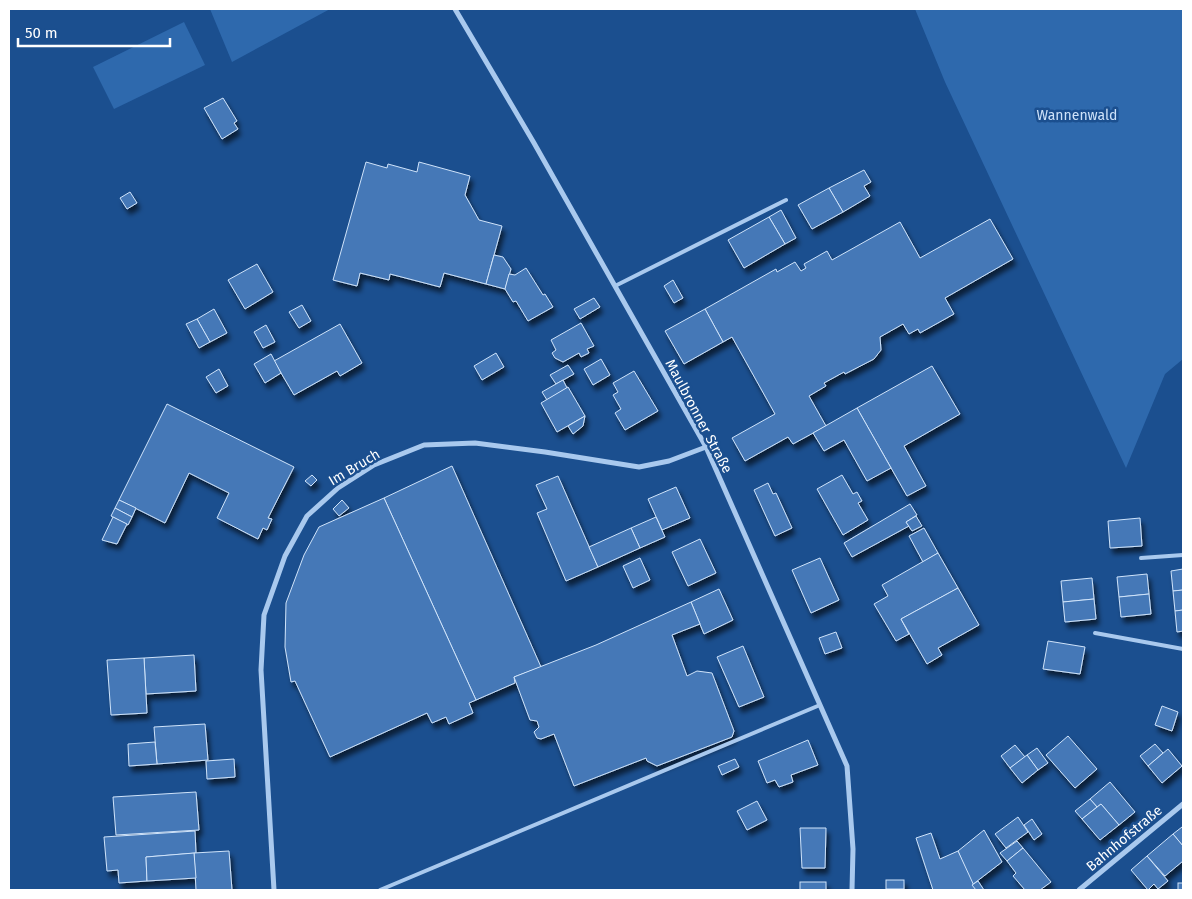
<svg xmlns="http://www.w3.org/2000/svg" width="1192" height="899" font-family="'Fira Sans',sans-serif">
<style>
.green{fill:#2e69ad}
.building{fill:#4478b7;stroke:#cfe3fa;filter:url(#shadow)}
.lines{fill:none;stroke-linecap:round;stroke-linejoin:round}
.lane{stroke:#a9c9ee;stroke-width:4}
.street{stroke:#a9c9ee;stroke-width:5}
.labels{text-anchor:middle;stroke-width:5;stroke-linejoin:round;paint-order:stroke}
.park-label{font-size:14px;fill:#cfe3fa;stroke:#1b4f8f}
.street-label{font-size:14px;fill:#fff;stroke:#1b4f8f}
</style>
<defs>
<filter id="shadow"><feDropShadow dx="3" dy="5.5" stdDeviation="2.5" flood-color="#0009"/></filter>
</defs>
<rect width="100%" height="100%" fill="#1b4f8f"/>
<!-- green -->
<g class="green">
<path d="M210,9H330L232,62Z"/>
<path d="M915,9H1183V359L1165,374L1126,468L945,82Z"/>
<path d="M184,22L205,65L114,109L93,67Z"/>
</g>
<!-- building -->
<g class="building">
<path d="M223,98L237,121L234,123L238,129L222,139L204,108Z"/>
<path d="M366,162L387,168L388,164L417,172L419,162L470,176L465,195L479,220L502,226L486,284L444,273L440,287L390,274L389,280L360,273L357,286L333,280Z"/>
<path d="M864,170L871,182L864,186L870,196L843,212L829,188Z"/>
<path d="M829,188L843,212L812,229L798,205Z"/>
<path d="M130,192L137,203L127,209L120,198Z"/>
<path d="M781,210L796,238L785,244L769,217Z"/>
<path d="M769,217L785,244L744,268L728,240Z"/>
<path d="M990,219L1013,259L945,298L954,314L920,333L918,329L909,334L903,324L880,337L881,350L874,359L845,374L844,372L824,383L826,386L809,396L826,426L793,444L788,437L745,461L732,438L775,414L732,337L723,342L705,309L776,269L777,272L795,262L801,271L806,268L804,264L827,251L832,260L900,222L920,258Z"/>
<path d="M494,255L503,257L511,269L505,289L486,284Z"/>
<path d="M257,264L273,292L245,309L228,280Z"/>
<path d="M526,268L543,295L545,294L553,307L528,321L516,301L513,302L505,289L509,274L515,275Z"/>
<path d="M673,280L683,298L674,303L664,286Z"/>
<path d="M594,298L600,307L580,319L574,309Z"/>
<path d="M302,305L311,321L299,328L289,312Z"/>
<path d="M214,309L227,333L210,342L197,319Z"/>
<path d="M705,309L723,342L684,364L665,331Z"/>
<path d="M197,319L210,342L199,348L186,324Z"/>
<path d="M581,323L594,346L587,349L589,353L581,357L579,353L563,362L555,358L552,353L556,350L551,340Z"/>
<path d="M340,324L362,363L340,376L337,371L294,395L274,361Z"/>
<path d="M266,325L275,342L263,348L254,332Z"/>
<path d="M496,353L504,367L482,380L474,366Z"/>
<path d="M271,354L281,373L265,383L254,364Z"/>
<path d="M601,359L610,375L593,385L584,369Z"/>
<path d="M568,365L574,374L556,384L550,375Z"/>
<path d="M932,366L960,414L904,446L926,486L907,496L857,408Z"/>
<path d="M219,369L228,386L216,393L206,377Z"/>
<path d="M634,371L658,411L625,430L615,413L621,409L613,395L618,392L613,383Z"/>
<path d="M563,380L567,388L547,400L542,392Z"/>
<path d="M568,387L585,416L557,432L541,403Z"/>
<path d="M167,404L294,467L268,518L272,519L267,530L263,528L258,539L217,518L229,493L189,473L165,523L119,500Z"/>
<path d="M857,408L891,468L867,481L844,440L824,451L813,433Z"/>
<path d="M585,416L583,426L573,434L568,426Z"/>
<path d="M452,466L541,667L514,677L515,683L476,700L384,498Z"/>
<path d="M312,475L317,480L311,486L305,481Z"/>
<path d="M842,475L853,494L857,492L862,501L858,503L868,520L843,535L817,489Z"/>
<path d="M558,476L598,567L566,581L537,513L547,509L536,485Z"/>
<path d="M768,483L773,494L776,493L792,528L775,536L754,490Z"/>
<path d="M676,487L690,518L662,530L648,499Z"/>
<path d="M384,498L476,700L469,703L473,713L449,724L446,717L432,723L427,713L330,757L295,681L291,682L285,647L286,603L304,555L319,527Z"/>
<path d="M119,500L136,508L132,517L115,508Z"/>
<path d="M342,500L349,508L339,516L333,509Z"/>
<path d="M910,504L917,515L906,522L909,526L852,557L844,543Z"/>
<path d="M115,508L132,517L128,525L111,516Z"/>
<path d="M916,516L922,526L912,531L906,522Z"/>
<path d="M113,517L127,524L117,544L102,540Z"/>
<path d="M656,517L665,537L640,548L631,528Z"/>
<path d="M1140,518L1142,546L1110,548L1108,521Z"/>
<path d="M631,528L640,548L598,567L589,547Z"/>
<path d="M924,528L938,553L923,562L909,536Z"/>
<path d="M700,539L716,573L688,586L672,552Z"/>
<path d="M938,553L958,588L901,619L909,634L896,641L874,604L888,596L882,585Z"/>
<path d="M640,558L650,580L633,588L623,566Z"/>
<path d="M820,558L839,600L811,613L792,570Z"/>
<path d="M1183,569V590L1173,591L1171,571Z"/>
<path d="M1147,574L1149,594L1119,597L1117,577Z"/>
<path d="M1092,578L1094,599L1063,602L1061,581Z"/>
<path d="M958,588L979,625L938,648L942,655L927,664L901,619Z"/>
<path d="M719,589L733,620L704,634L691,602Z"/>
<path d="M1183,590V610L1175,611L1173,591Z"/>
<path d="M1149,594L1151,614L1121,617L1119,597Z"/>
<path d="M1094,599L1096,619L1065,622L1063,602Z"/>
<path d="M691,602L700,624L672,635L687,676L697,671L712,673L734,731L732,737L657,766L647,761L646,758L574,786L554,734L541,739L537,738L534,732L539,727L537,721L530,720L514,677L596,645Z"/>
<path d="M1183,610V631L1177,632L1175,611Z"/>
<path d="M836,632L842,648L825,654L819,638Z"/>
<path d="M1048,641L1085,647L1080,674L1043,669Z"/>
<path d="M743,646L764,697L739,707L717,657Z"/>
<path d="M194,655L196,691L146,694L144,658Z"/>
<path d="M144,658L147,713L111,715L107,660Z"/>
<path d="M1162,706L1178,712L1172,731L1155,725Z"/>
<path d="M205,724L208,760L157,764L154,727Z"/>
<path d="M1068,736L1097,769L1075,788L1046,755Z"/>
<path d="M808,740L818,765L791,775L793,782L779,787L775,780L767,783L758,761Z"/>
<path d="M155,742L157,764L129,766L128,744Z"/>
<path d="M1155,744L1163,753L1148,766L1140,756Z"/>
<path d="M1015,745L1025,757L1010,768L1001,756Z"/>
<path d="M1037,748L1048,763L1038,770L1027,755Z"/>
<path d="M1168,749L1182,766L1162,783L1148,766Z"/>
<path d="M1027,755L1038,770L1022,783L1010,768Z"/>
<path d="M234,759L235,777L207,779L206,761Z"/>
<path d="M735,759L739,767L722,775L718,766Z"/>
<path d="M1110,782L1135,812L1119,825L1101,804L1097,807L1090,799Z"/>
<path d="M196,792L199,830L116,835L113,797Z"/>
<path d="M1090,799L1097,807L1082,819L1075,811Z"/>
<path d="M757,801L767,820L747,830L737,811Z"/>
<path d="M1101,804L1119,825L1100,840L1082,819Z"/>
<path d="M1018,817L1028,832L1006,848L995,834Z"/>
<path d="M1032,819L1042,834L1034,840L1024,825Z"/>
<path d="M1182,827L1183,829V846L1173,834Z"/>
<path d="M800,828H826L825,868H802Z"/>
<path d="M984,830L1002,862L972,885L958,851Z"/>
<path d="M195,831L196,853L146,857L147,881L119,883L118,870L107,871L104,837Z"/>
<path d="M931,833L940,859L958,851L976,890H933L916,838Z"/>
<path d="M1173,834L1183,846V861L1165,876L1147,856Z"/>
<path d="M1017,841L1023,848L1007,861L1000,853Z"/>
<path d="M1023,848L1051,882L1040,890H1025L1013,876L1016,873L1007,861Z"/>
<path d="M229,851L232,890H196L194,853Z"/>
<path d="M194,853L196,878L147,881L146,857Z"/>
<path d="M1147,856L1168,881L1158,889L1154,884L1148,890L1131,870Z"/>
<rect x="886" y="880" width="18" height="9"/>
<path d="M978,881L984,890H976L972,885Z"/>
<rect x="800" y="882" width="26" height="8"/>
<rect x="1178" y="883" width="5" height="7"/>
</g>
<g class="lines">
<!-- lane -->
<g class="lane">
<path d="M615,286L786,200"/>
<path d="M1141,558L1183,555"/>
<path d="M1095,633L1183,649"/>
<path d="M380,890L820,705"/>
</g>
<!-- street -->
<g class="street">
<path d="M455,9L534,143L706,447L847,766L853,849L852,890"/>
<path d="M274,890L261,670L264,615L285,556L307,516L338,488L374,465L424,445L475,443L545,452L639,467L669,461L706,447"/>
<path d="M1079,890L1183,804"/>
</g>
</g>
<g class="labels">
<!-- park labels -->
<g class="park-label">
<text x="1077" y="120">Wannenwald</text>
</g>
<!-- street labels -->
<g class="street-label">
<text transform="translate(699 416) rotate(62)" y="5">Maulbronner Straße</text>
<text transform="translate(354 467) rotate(-31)" y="5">Im Bruch</text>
<text transform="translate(1124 838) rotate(-40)" y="5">Bahnhofstraße</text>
</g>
</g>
<!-- border -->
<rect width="1192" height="899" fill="none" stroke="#ffffff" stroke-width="20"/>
<!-- scale -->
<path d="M18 38v8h152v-8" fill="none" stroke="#ffffff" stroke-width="2.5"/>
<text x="25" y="38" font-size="15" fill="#ffffff" stroke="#1b4f8f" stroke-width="4" paint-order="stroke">50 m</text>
</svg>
